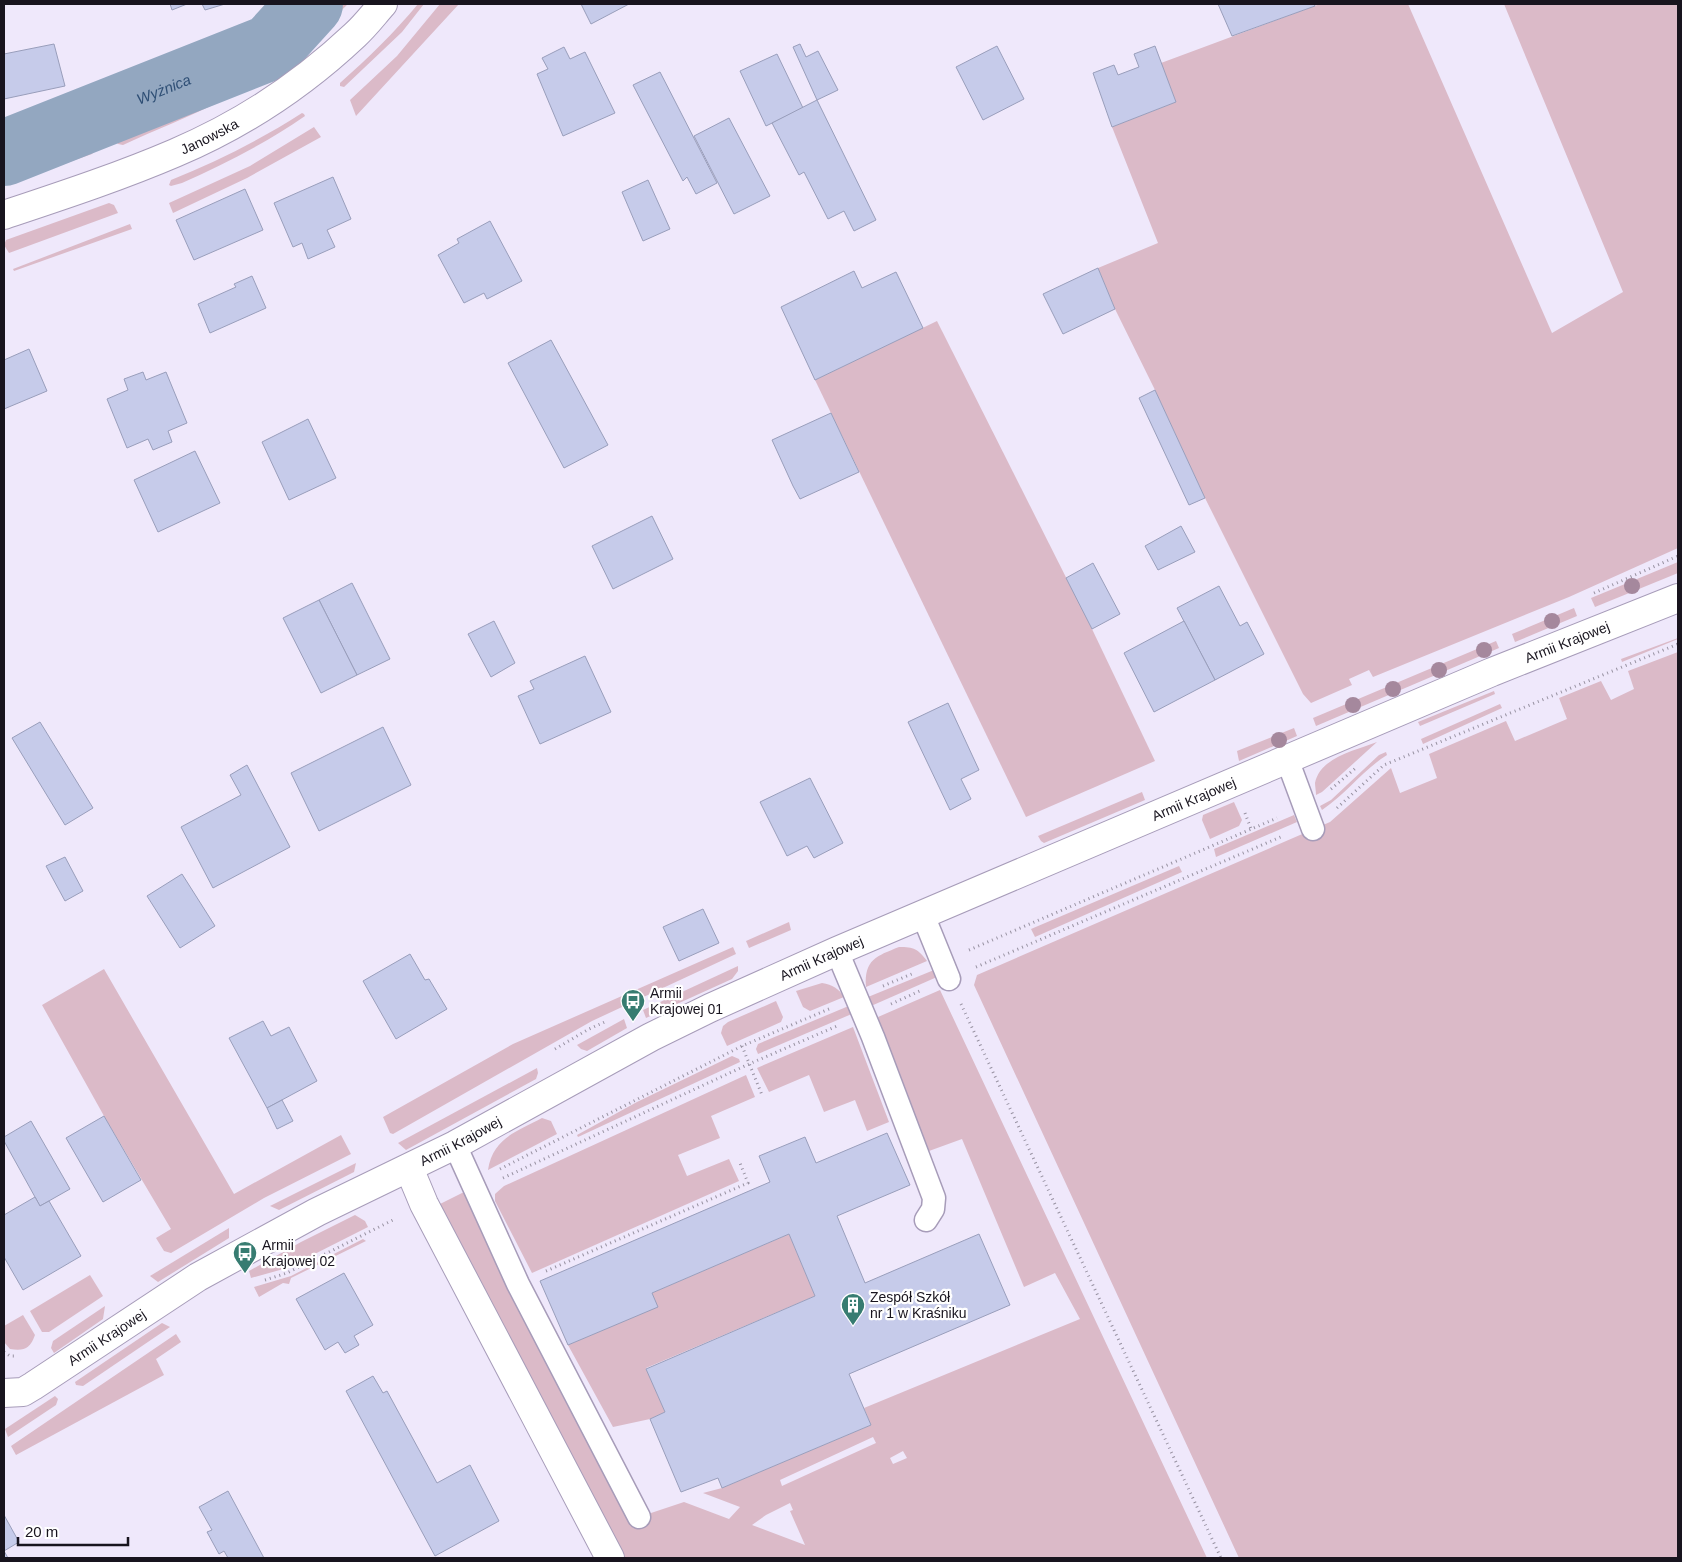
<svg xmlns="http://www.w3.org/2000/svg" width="1682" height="1562" font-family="Helvetica,sans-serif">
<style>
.green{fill:#dbbac8;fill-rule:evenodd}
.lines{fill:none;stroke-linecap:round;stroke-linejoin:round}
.river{stroke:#93a7c0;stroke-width:66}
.building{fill:#c6cbea;stroke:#999ebb}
.lane-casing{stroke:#a79cb9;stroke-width:25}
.street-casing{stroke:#a79cb9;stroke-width:30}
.secondary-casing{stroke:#a79cb9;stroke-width:30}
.path{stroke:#9892a2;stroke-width:3;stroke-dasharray:1 4;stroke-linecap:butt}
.lane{stroke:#fff;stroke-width:22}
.street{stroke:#fff;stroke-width:28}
.secondary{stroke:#fff;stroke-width:28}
.tree{fill:#a5889d}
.labels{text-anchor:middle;stroke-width:4.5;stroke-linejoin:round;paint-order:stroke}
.street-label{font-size:14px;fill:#18141e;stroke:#fff}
.poi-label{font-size:14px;fill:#18141e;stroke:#fff;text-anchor:start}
.water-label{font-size:15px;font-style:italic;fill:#2f4f75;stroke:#fff}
</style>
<rect width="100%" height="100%" fill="#efe8fb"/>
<!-- green -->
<g class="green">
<path d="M317,4H348C310,41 268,76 221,101C189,117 155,130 123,145L118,144L111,136L105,121L273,53Z"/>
<path d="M418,4H424L402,32L344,87L340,86V83C368,58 394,33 418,4Z"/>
<path d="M440,4H459L356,116L350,100L397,56Z"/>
<path d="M1320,4H1408L1552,333L1623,292L1504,4H1678V548L1569,597L1373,677L1369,670L1349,679L1352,685L1311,703L1303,694L1205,498L1155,390L1115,309L1098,268L1158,243L1112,127L1176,102L1161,63Z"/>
<path d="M302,113L304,114L305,116C266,143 225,164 182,183L171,186L169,185L171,180C216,162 260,140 302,113Z"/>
<path d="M92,126L98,146L92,154L18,180L10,179L4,161Z"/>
<path d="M314,127L321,137L247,178L173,213L169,203L250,166Z"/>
<path d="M109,203L114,205L118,213L9,253L4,245L6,240Z"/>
<path d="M130,224L132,229L14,271L13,269Z"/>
<path d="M937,321L1092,629L1155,761L1026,817L815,380Z"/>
<path d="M1678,562V573L1595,607L1591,598Z"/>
<path d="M1574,608L1577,616L1515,642L1512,634Z"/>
<path d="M1678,638V639L1622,662L1621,659Z"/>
<path d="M1496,641L1499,648L1316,726L1313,718Z"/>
<path d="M1678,652V1558H1239L974,985L977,975L1330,822L1391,768L1400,793L1437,778L1429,754L1506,721L1515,741L1567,719L1559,698L1601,681L1611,700L1634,689L1628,671Z"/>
<path d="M1494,691L1495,694L1420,726L1418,722Z"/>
<path d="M1500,704L1502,708L1423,744L1421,739Z"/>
<path d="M1294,728L1297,736L1239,761L1237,751Z"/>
<path d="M1377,742L1322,792L1316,795C1316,791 1315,786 1315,783C1320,757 1357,750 1377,742Z"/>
<path d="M1386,752L1387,755C1363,770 1346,794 1322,810L1320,806L1331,800L1379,755Z"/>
<path d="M1142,792L1145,800L1044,843L1041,841L1038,836Z"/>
<path d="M1234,802L1242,820L1239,826L1210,839L1202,820L1203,815Z"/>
<path d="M1294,815L1297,822L1216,857L1214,849Z"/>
<path d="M1179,866L1182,872L1035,937L1031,929Z"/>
<path d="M789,922L791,930L749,948L746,941Z"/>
<path d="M733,947L736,954L592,1021L393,1134L390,1133L383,1117L513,1044Z"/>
<path d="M899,947C914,947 918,949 927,961L866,987C864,959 877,956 899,947Z"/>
<path d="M738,966V971L732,979L646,1018L643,1010Z"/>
<path d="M104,969L234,1194L341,1135L351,1154L264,1198L171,1253L164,1251L156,1238L171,1229L104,1116L42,1005Z"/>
<path d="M934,970L937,977L871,1006L868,997Z"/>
<path d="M822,983C833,985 838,988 844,997L810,1011L803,1007L796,991Z"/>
<path d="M940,990L1207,1558H625L440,1204L466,1191L633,1519L684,1502L729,1519L740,1507L703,1493L722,1488L871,1425L864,1408L1080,1319L1055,1273L1024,1287L962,1139L929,1151L882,1033L878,1017ZM873,1437L876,1443L782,1486L780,1480ZM903,1451L907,1458L893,1464L890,1458ZM790,1503L793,1510L790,1511L805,1545L752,1525L766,1515Z"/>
<path d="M776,1001L783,1017L781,1022L727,1046L721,1033L723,1026L728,1022Z"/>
<path d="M851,1005L854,1013L758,1054L756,1049L758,1044Z"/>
<path d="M624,1019L627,1028L587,1051L581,1049L577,1045Z"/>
<path d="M853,1027L889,1122L867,1131L855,1100L824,1112L809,1075L769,1092L757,1068Z"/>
<path d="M732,1056L739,1059L740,1062L578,1137L577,1135L637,1102Z"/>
<path d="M537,1068L538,1073L536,1079L406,1150L398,1143Z"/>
<path d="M746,1075L755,1097L711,1116L720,1138L678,1155L687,1176L729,1159L739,1181L532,1273L495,1201V1194L504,1186Z"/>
<path d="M542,1118L551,1121L557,1134L488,1170C493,1138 516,1132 542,1118Z"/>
<path d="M356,1163L354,1172L279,1210L270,1206Z"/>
<path d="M355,1215L365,1221L368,1227L287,1268L251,1278L249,1271L301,1242Z"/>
<path d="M229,1228V1238L158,1282L150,1276Z"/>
<path d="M789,1234L815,1296L646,1368L665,1412L650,1419L613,1427L568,1345L657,1307L652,1293Z"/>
<path d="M363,1239L366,1241L291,1278L289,1284L283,1283L259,1297L254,1287L291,1276Z"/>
<path d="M90,1275L103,1296L49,1332H42L30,1311Z"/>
<path d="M105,1306L103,1319L54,1353L51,1348L53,1341Z"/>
<path d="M23,1315L35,1335C30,1349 24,1351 10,1349L4,1342V1326Z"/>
<path d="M162,1323L170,1327L83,1386L76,1385L75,1382Z"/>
<path d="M176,1334L181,1342L156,1359L164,1375L16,1455L11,1446Z"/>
<path d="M55,1396L58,1399L56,1405L8,1437L5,1429Z"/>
</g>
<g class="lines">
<!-- river -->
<path class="river" id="s1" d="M4,153L271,47L310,4"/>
</g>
<!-- building -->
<g class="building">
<path d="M170,4H187L172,10Z"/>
<path d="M202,4H225L205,10Z"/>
<path d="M581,4H629L591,24Z"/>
<path d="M1218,4H1314L1315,6L1232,36Z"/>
<path d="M54,44L65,86L4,99V54Z"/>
<path d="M800,44L806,57L818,51L838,90L817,100L793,47Z"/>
<path d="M997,46L1024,99L983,120L956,67Z"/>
<path d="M1155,46L1176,102L1112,127L1093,73L1114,65L1118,75L1139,67L1134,54Z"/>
<path d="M564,47L570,59L585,52L615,113L563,136L537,74L548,69L542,58Z"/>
<path d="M777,54L803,108L766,126L740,71Z"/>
<path d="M660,72L717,183L696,194L687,177L683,181L633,85Z"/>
<path d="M817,100L876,220L854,231L844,211L828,219L804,172L799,175L772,123Z"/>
<path d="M729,118L770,196L734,214L694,136Z"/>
<path d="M333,177L351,219L327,230L335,247L308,259L302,243L293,247L274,203Z"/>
<path d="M648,180L670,229L643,241L622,192Z"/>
<path d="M245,189L263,230L194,260L176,220Z"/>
<path d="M490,221L522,281L487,299L484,293L464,303L438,255L459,243L457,239Z"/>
<path d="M1098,268L1115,309L1063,334L1043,294Z"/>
<path d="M854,271L862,288L896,272L923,328L815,380L781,307Z"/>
<path d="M252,276L266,308L210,333L198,304L236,287L234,284Z"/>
<path d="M551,340L608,445L564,468L508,363Z"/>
<path d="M29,349L47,391L4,409V360Z"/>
<path d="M143,372L146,380L166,372L187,423L168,431L172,442L153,450L148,439L127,448L107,399L128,390L124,379Z"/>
<path d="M1155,390L1205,498L1189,505L1139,398Z"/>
<path d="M831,413L859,472L800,499L793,486L772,440Z"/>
<path d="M308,419L336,478L289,500L262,442Z"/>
<path d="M195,451L220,503L158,532L134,480Z"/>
<path d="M652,516L673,559L613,589L592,546Z"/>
<path d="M1181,526L1195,552L1158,570L1145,546Z"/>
<path d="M1093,563L1120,614L1092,629L1066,578Z"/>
<path d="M352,583L390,659L357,675L319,600Z"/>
<path d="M1219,586L1240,626L1247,622L1264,654L1215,680L1177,608Z"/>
<path d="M319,600L357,675L321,693L283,618Z"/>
<path d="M494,621L515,663L491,677L468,634Z"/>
<path d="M1184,621L1215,680L1154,712L1124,653Z"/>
<path d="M585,656L611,712L540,744L518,696L534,689L530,681Z"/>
<path d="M948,703L979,770L961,779L971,799L950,810L908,722Z"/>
<path d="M40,722L93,808L65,825L12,738Z"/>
<path d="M383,727L411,785L319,831L291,773Z"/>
<path d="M247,765L290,847L213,888L181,827L241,795L230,775Z"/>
<path d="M810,778L843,843L814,858L807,846L787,856L760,802Z"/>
<path d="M65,857L83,891L65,901L46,866Z"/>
<path d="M182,874L215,926L180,948L147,896Z"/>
<path d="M703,909L719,943L679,961L663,927Z"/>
<path d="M410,954L425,980L429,979L447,1009L396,1039L363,981Z"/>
<path d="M263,1021L271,1036L289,1027L317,1081L267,1108L229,1038Z"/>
<path d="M282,1100L293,1121L277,1129L267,1108Z"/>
<path d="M104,1116L141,1180L103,1202L66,1138Z"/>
<path d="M31,1121L70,1189L40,1206L4,1141V1137Z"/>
<path d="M887,1133L910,1185L837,1216L865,1283L979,1234L1010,1305L849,1374L871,1425L722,1488L718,1478L681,1492L650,1419L665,1412L646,1369L815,1296L789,1234L652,1293L658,1307L568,1345L540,1281L770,1182L759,1156L805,1137L816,1163Z"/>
<path d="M35,1197L40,1206L49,1201L81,1256L23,1290L4,1257V1215Z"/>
<path d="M344,1273L373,1325L354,1336L359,1345L345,1353L338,1342L325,1350L296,1299Z"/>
<path d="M373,1376L383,1393L387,1391L437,1483L470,1465L499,1521L435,1556L346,1391Z"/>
<path d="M228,1491L264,1558H228L224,1551L219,1554L207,1532L212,1530L199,1507Z"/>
<path d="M4,1515L19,1542L4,1551L8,1558H4Z"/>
</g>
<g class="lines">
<!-- lane casing -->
<g class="lane-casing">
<g id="lane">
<path d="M1287,759L1313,829"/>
<path d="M923,915L949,979"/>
<path d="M837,951L873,1037L934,1198L933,1209L926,1220"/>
<path d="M455,1145L518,1284L639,1517"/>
</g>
</g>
<!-- street casing -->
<g class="street-casing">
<g id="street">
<path d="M409,1168L424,1204L610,1558"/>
<path id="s2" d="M4,1393L23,1392L33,1386L198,1277L317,1212L455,1145L651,1037L710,1008L837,951L1492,672L1678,598"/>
</g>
</g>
<!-- secondary casing -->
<g class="secondary-casing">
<g id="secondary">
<path id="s3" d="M4,215C61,196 119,177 175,153C241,125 303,84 355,35C366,25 374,14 383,4"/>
</g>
</g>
<!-- path -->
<g class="path">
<path d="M1594,593L1678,556"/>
<path d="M1331,789L1357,767"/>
<path d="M1337,808L1384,765L1678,644"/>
<path d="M1245,813L1251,829"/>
<path d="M969,950L1277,818"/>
<path d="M976,967L1283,836"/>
<path d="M883,986L914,973"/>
<path d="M891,1004L922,990"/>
<path d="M961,1004L1221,1558"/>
<path d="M742,1046L762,1095"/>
<path d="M555,1049L589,1029L607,1021"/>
<path d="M500,1169L742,1046L829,1009"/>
<path d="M503,1178L749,1064L837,1026"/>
<path d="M546,1271L748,1183L740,1163"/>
<path d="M265,1280L287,1273L395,1219"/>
<path d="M4,1352L10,1356H17"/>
</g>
<!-- lane -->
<use href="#lane" class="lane"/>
<!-- street -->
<use href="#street" class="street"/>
<!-- secondary -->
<use href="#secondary" class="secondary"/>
</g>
<!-- trees -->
<g class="tree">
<circle cx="1632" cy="586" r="8"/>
<circle cx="1552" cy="621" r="8"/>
<circle cx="1484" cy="650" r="8"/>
<circle cx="1439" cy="670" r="8"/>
<circle cx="1393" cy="689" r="8"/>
<circle cx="1353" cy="705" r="8"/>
<circle cx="1279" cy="740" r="8"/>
</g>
<!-- icons -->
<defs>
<g id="bus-pin" transform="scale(1.25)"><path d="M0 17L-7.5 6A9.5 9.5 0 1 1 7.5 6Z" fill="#377c71" stroke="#fff"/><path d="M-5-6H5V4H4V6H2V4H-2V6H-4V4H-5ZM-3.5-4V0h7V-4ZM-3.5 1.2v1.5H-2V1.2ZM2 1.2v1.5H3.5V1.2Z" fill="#fff"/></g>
<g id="building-pin" transform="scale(1.25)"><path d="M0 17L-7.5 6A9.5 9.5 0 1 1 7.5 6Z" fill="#377c71" stroke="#fff"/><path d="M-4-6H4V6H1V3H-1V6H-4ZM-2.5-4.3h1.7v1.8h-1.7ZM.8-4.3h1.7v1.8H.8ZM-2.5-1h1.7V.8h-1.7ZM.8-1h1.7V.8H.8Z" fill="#fff"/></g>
</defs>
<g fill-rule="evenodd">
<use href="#bus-pin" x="633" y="1001"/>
<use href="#bus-pin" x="245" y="1253"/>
<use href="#building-pin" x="853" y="1305"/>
</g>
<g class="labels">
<!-- street labels -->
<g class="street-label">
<text dy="5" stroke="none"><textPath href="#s3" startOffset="220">Janowska</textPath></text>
<text dy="5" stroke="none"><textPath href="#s2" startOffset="1739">Armii Krajowej</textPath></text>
<text dy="5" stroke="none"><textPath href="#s2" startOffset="1334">Armii Krajowej</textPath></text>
<text dy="5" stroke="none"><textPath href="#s2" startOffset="929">Armii Krajowej</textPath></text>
<text dy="5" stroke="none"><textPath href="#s2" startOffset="524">Armii Krajowej</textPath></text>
<text dy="5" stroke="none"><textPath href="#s2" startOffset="119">Armii Krajowej</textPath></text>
</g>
<!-- poi labels -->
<g class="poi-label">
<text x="650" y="998">Armii<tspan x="650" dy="16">Krajowej 01</tspan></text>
<text x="262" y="1250">Armii<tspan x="262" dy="16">Krajowej 02</tspan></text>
<text x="870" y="1302">Zespół Szkół<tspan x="870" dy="16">nr 1 w Kraśniku</tspan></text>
</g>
<!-- water labels -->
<g class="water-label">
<text dy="5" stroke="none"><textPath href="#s1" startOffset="172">Wyżnica</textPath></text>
</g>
</g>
<!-- border -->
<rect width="1682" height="1562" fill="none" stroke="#18141e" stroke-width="10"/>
<!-- scale -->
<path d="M18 1537v8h110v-8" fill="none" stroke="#18141e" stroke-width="2.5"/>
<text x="25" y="1537" font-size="15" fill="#18141e" stroke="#ffffff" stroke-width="4" paint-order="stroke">20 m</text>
</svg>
